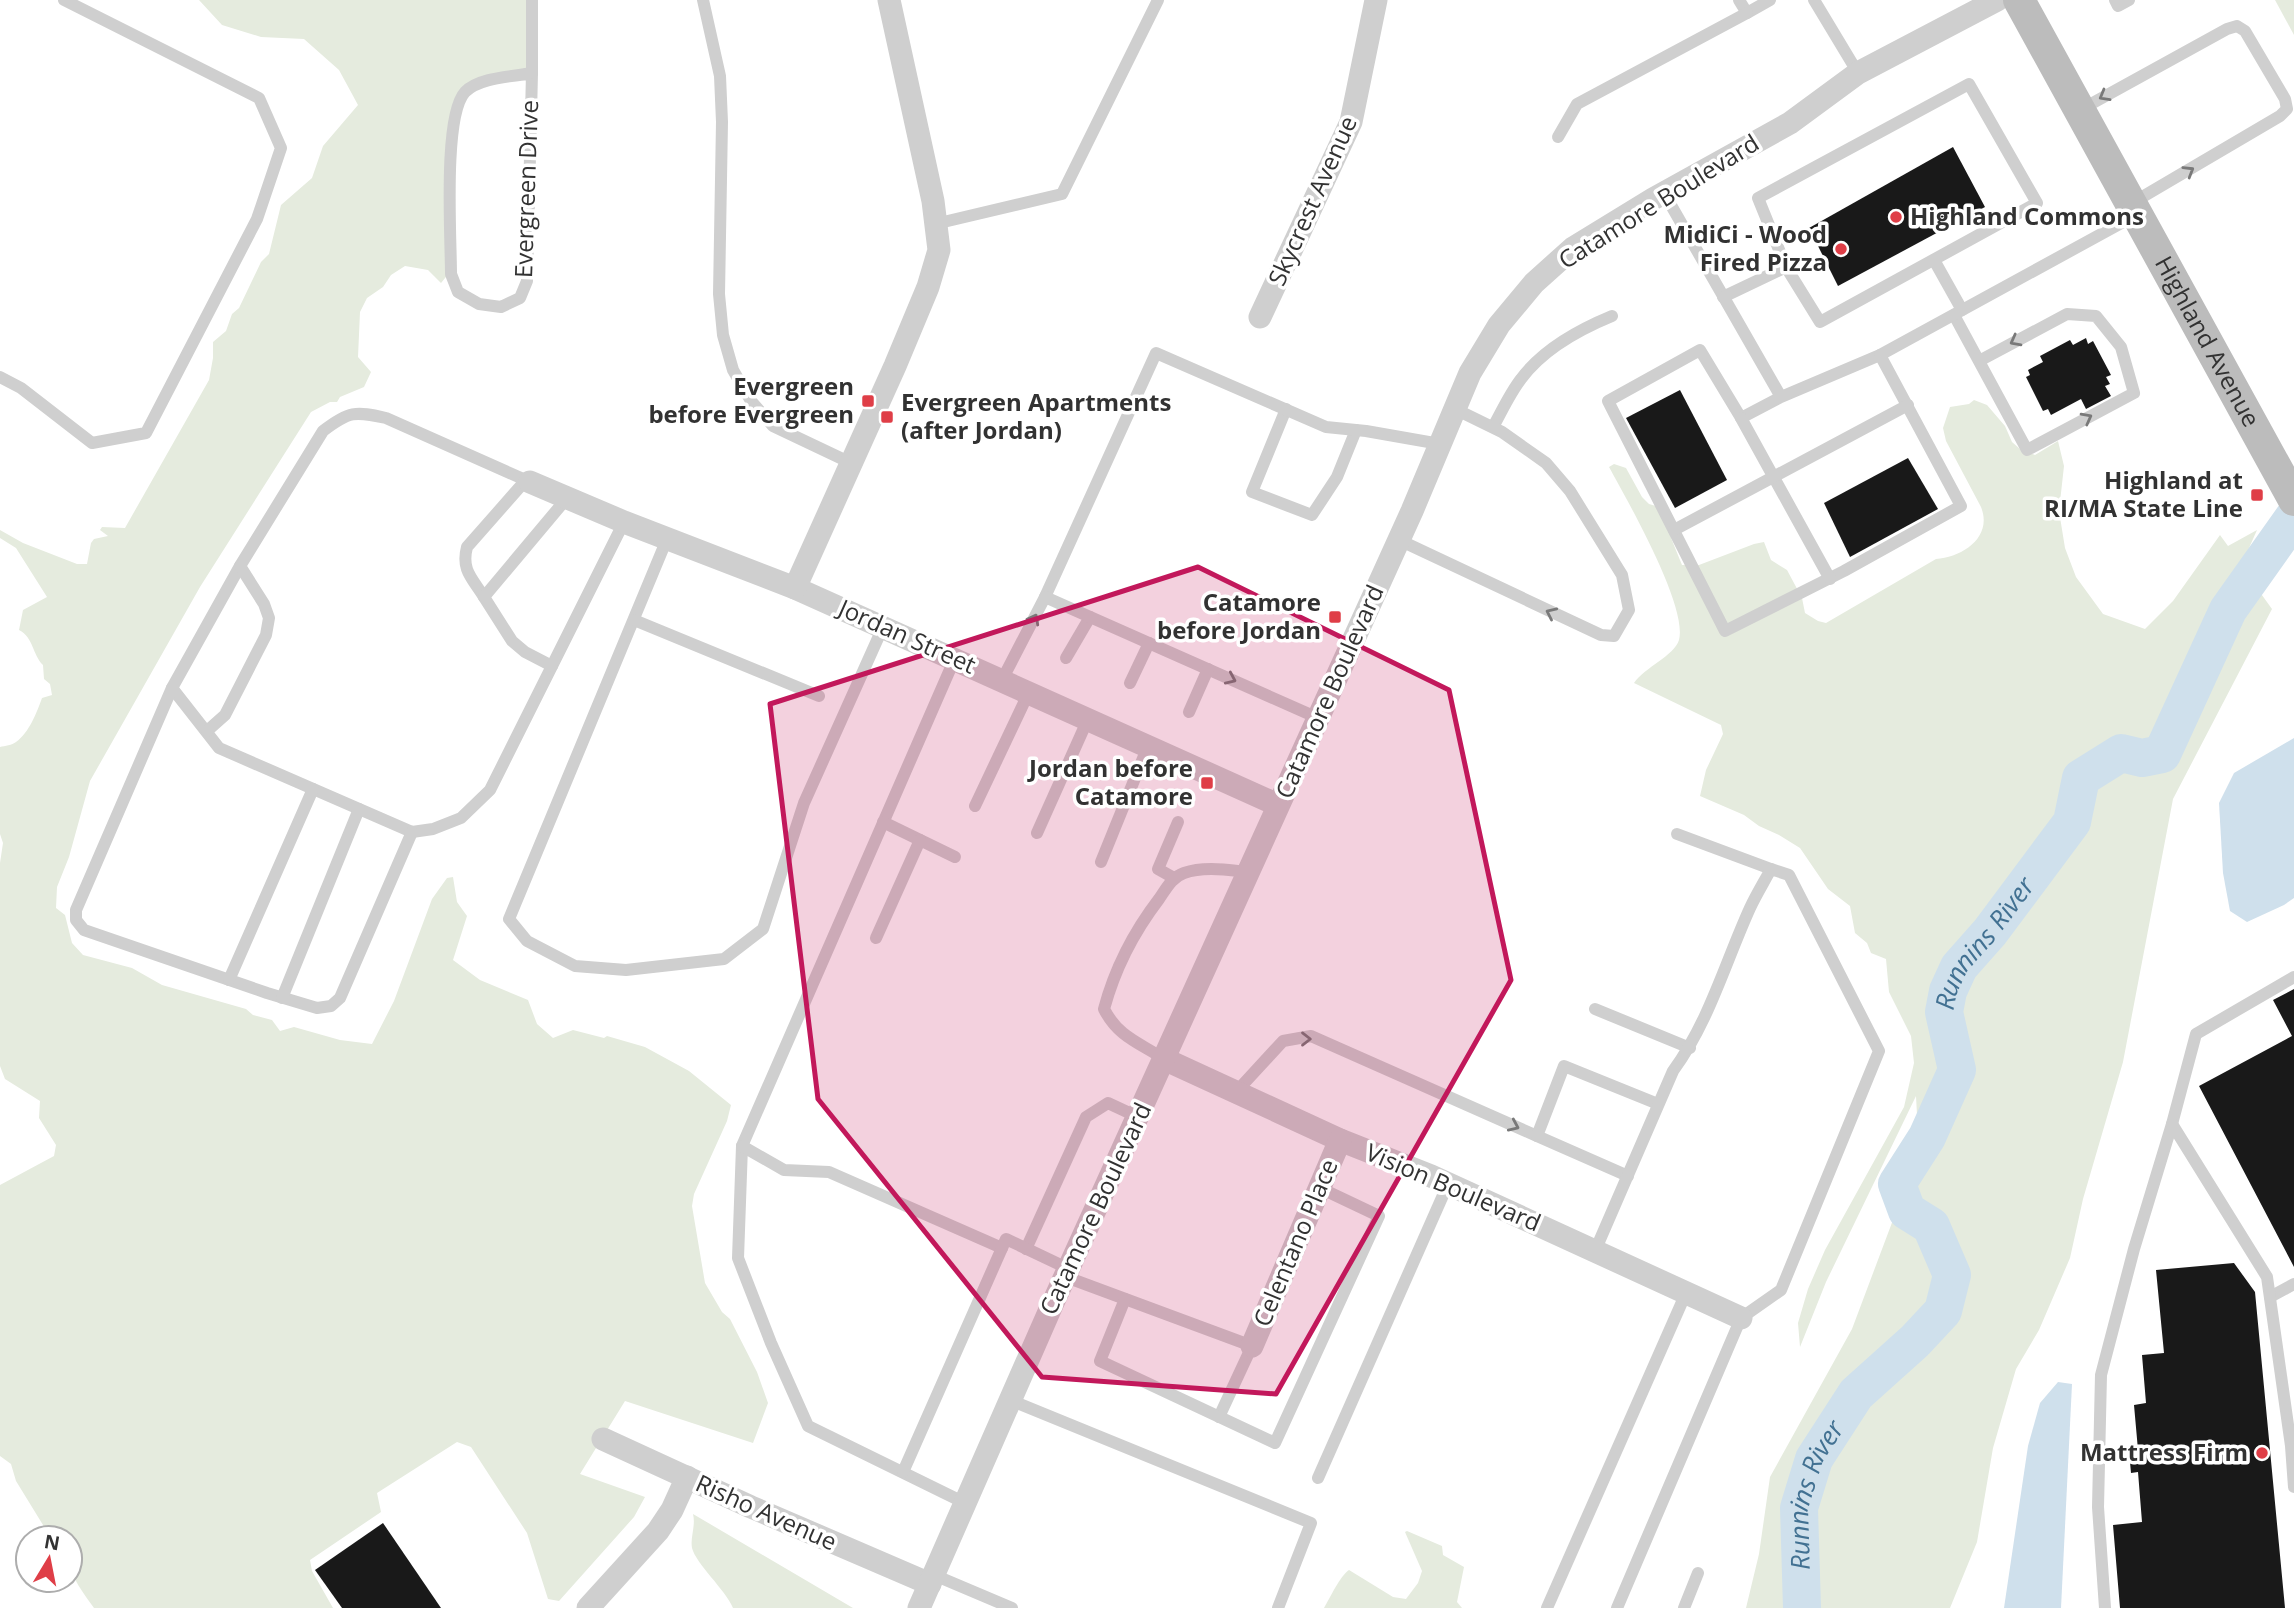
<svg xmlns="http://www.w3.org/2000/svg" width="2294" height="1608" font-family="'Open Sans',sans-serif">
<style>
.green{fill:#e5ebde}
.water{fill:#cfe0ec}
.lines{fill:none;stroke-linecap:round;stroke-linejoin:round}
.river{stroke:#cfe0ec;stroke-width:38}
.building{fill:#191919}
.lane{stroke:#cfcfcf;stroke-width:12}
.street{stroke:#cfcfcf;stroke-width:23}
.secondary{stroke:#bcbcbc;stroke-width:32}
.oneway{stroke:#797979}
.marked{fill:#c2185b;fill-opacity:0.2;stroke:#c2185b;stroke-width:5;stroke-linejoin:round}
.poi-dot{fill:#df3e47;stroke:#fff;stroke-width:2.5}
.labels{text-anchor:middle;stroke-width:7;stroke-linejoin:round;paint-order:stroke}
.street-label{font-size:24px;fill:#323232;stroke:#fff}
.poi-label{font-size:24px;font-weight:bold;fill:#323232;stroke:#fff;text-anchor:end}
.water-label{font-size:26px;font-style:italic;fill:#427192;stroke:#fff}
</style>
<rect width="100%" height="100%" fill="#fff"/>
<!-- green -->
<g class="green">
<path d="M199,0H531L530,71L482,81L455,108L450,272L441,283L428,270L405,266L391,275L383,287L367,298L360,312L358,357L371,372L364,387L340,397L337,402H330L311,412L200,587L90,781L69,857L57,887L56,908L65,915L72,943L83,955L132,968L162,985L246,1009L253,1015L272,1020L280,1031L294,1027L340,1040L372,1044L394,1001L432,899L447,878L453,877L457,902L467,916L453,960L480,980L528,1000L537,1024L553,1038L573,1030L604,1038L607,1036L645,1047L689,1071L731,1105L727,1121L694,1194L692,1206L705,1283L722,1312L730,1319L757,1372L768,1403L753,1443L625,1401L580,1474L645,1497L634,1517L559,1601L548,1599L527,1533L471,1447L457,1442L377,1493L381,1512L310,1560L312,1571L333,1608H94C72,1577 70,1576 70,1538H51L16,1481L11,1464L0,1456V1185L54,1156L56,1145L39,1118L40,1101L5,1079L0,1066V863L3,843L0,834V747C5,746 12,745 16,742C29,733 37,712 42,698L52,695L50,684L44,679L43,665C32,654 34,638 19,630L23,610L47,597L16,548L0,538V530L23,543L77,564H87L91,543L94,539L108,536L100,530L102,527L125,528L209,380L213,358V342L226,331L232,314L239,308L261,262L269,254L281,205L312,178L323,146L358,105L339,70L304,39L261,37L222,25Z"/>
<path d="M2275,0H2294V35Z"/>
<path d="M1974,400L1987,405L2005,426L2012,442L2020,449L2035,455L2058,441L2064,466L2059,511L2065,548L2076,577L2103,614L2145,629L2173,601L2220,535L2228,546L2257,530L2241,566L2272,609L2173,799L2123,1062L2083,1199L2070,1258L2039,1330L2016,1369L1993,1448L1977,1542L1950,1608H1746L1759,1554L1770,1477L1852,1329L1899,1204L1918,1134L1916,1096L1826,1282L1800,1347L1798,1323L1808,1289L1825,1250L1904,1107L1914,1063L1911,1036L1889,992L1886,959L1871,953L1867,943L1855,933L1850,906L1828,889L1800,848L1779,835L1759,826L1744,815L1700,796L1706,770L1723,734L1721,725L1634,683C1645,667 1674,656 1679,640C1688,606 1627,500 1609,467L1614,464L1626,468L1642,497L1649,504L1666,509L1671,538L1682,565H1699L1754,544L1764,542L1771,560L1787,570L1802,598L1805,613L1818,621L1826,623L1936,559C1963,557 1993,537 1981,507L1946,441L1943,428L1950,407L1969,404Z"/>
<path d="M693,1514L853,1608H733C725,1589 696,1564 692,1548C690,1537 696,1526 693,1514Z"/>
<path d="M1407,1531L1442,1546L1443,1555L1464,1567L1457,1602L1462,1608H1324C1330,1598 1340,1576 1349,1570L1393,1597L1406,1599L1418,1583L1422,1571L1405,1532Z"/>
</g>
<!-- water -->
<g class="water">
<path d="M2294,738V898L2284,905L2247,922L2230,911L2223,873L2219,803L2234,773Z"/>
<path d="M2058,1382L2072,1384L2061,1608H2004L2028,1446L2040,1403Z"/>
</g>
<g class="lines">
<!-- river -->
<path class="river" id="s1" d="M1802,1608L1799,1508L1814,1459L1856,1394L1915,1341L1943,1311L1952,1275L1931,1226L1907,1211L1897,1184L1927,1137L1957,1070L1944,1012L1948,991L1959,967L1990,932L2072,822L2081,778L2121,753L2142,758L2162,754L2228,610L2294,517"/>
</g>
<!-- building -->
<g class="building">
<path d="M1953,147L1985,207L1838,286L1809,228Z"/>
<path d="M2086,338L2088,344L2093,341L2111,375L2106,377L2110,384L2105,386L2111,396L2086,409L2081,399L2051,415L2048,409L2043,411L2026,377L2030,375L2028,370L2043,362L2040,356L2070,340L2073,345Z"/>
<path d="M1680,390L1727,480L1675,508L1626,418Z"/>
<path d="M1908,458L1938,509L1850,557L1824,503Z"/>
<path d="M2294,989V1267L2199,1086L2292,1036L2273,1000Z"/>
<path d="M2234,1263L2255,1292L2285,1608H2120L2113,1525L2142,1522L2138,1472L2131,1473L2129,1451L2138,1450L2134,1405L2146,1403L2142,1355L2164,1353L2156,1270Z"/>
<path d="M383,1523L441,1608H342L315,1570Z"/>
</g>
<g class="lines">
<!-- lane -->
<g class="lane">
<path d="M703,0L720,76L722,122L719,294L723,335L733,370L751,401L773,426L851,463"/>
<path d="M1739,0L1747,13L1770,0"/>
<path d="M1814,0L1858,73"/>
<path d="M2115,0L2118,6L2129,0"/>
<path d="M532,73L527,281L520,298L501,307L479,304L458,292L451,274C451,238 443,116 465,92C480,77 512,77 532,73Z"/>
<path d="M532,73V0"/>
<path d="M2080,110L2227,29L2237,26L2245,31L2285,99L2287,109L2280,116L2132,203"/>
<path d="M1558,137L1577,104L1747,13"/>
<path d="M1664,193L1781,397L1741,418L1700,350L1608,401L1725,631L1844,571L1961,506L1880,355L1781,397"/>
<path d="M935,224L1062,194L1158,0"/>
<path d="M1934,260L1962,310"/>
<path d="M1723,297L1786,267L1820,322L2037,203L1969,84L1758,198L1786,267"/>
<path d="M1954,315L2027,450L2134,393L2121,347L2096,316L2067,314L1979,361"/>
<path d="M1880,355L2136,215"/>
<path d="M0,377L21,388L92,443L146,433L257,219L281,148L259,98L64,0"/>
<path d="M1286,409L1252,492L1312,515L1337,477L1356,430"/>
<path d="M1741,418L1830,579"/>
<path d="M1493,427C1502,411 1510,393 1521,379C1543,349 1578,330 1612,316"/>
<path d="M530,482L386,418C355,411 349,411 323,431L240,566L172,688L219,748L412,832L433,829L461,818L490,790L624,522"/>
<path d="M1674,530L1908,405"/>
<path d="M667,539L509,919L527,941L575,966L626,970L724,959L763,929L804,803L883,627"/>
<path d="M1399,540L1601,635L1614,636L1629,610L1622,575L1570,491L1546,463L1502,432L1455,409"/>
<path d="M484,597C472,578 461,570 467,547L526,480"/>
<path d="M1045,597L1156,353L1326,427L1366,431L1440,444"/>
<path d="M634,620L819,696"/>
<path d="M955,658L742,1146L738,1258L771,1343L808,1426L965,1503"/>
<path d="M1066,658L1090,617"/>
<path d="M552,666L525,652L512,641L484,597L567,498"/>
<path d="M1002,680L1045,597L1318,718"/>
<path d="M1130,683L1149,643"/>
<path d="M172,688L76,910V920L84,930L267,993L317,1008L331,1006L340,998L412,832"/>
<path d="M1189,712L1208,669"/>
<path d="M207,731L225,715L266,635L269,618L264,604L240,566"/>
<path d="M975,806L1029,692"/>
<path d="M883,822L955,857"/>
<path d="M1037,833L1088,719"/>
<path d="M1677,834L1771,869"/>
<path d="M1101,862L1148,746"/>
<path d="M1174,878L1158,869L1178,822"/>
<path d="M876,938L920,840"/>
<path d="M229,980L313,789"/>
<path d="M282,998L359,809"/>
<path d="M1595,1009L1690,1048"/>
<path d="M1164,1059C1140,1043 1118,1037 1104,1009C1115,968 1133,933 1159,899C1166,889 1172,877 1184,873C1204,866 1228,870 1249,872"/>
<path d="M1236,1092L1283,1041L1311,1036L1537,1136"/>
<path d="M2172,1124L2196,1034L2294,977"/>
<path d="M742,1146L784,1170L829,1172L1002,1248"/>
<path d="M1628,1176L1537,1136L1564,1066L1658,1104"/>
<path d="M1026,1249L1086,1117L1108,1103L1138,1117"/>
<path d="M1595,1251L1673,1071C1709,1022 1725,963 1750,908C1756,895 1764,882 1771,869L1789,875L1879,1051L1781,1290L1741,1318L1617,1608"/>
<path d="M1066,1277L1252,1346L1219,1417"/>
<path d="M2270,1297L2294,1284"/>
<path d="M1125,1299L1100,1361L1275,1443L1379,1216L1320,1188"/>
<path d="M1010,1400L1311,1523L1278,1608"/>
<path d="M903,1472L1006,1239L1069,1269"/>
<path d="M1318,1478L1448,1184"/>
<path d="M934,1575L1012,1608"/>
<path d="M1547,1608L1686,1293"/>
<path d="M1684,1608L1698,1573"/>
<path d="M2105,1608L2098,1507L2101,1375L2134,1249L2172,1124L2267,1277L2291,1446L2294,1487"/>
</g>
<!-- street -->
<g class="street">
<path d="M1260,317L1351,122L1376,0"/>
<path d="M530,482L624,522L795,588L1278,805"/>
<path d="M795,588L895,366L928,287L939,250L933,201L889,0"/>
<path d="M1164,1059L1340,1140L1431,1176L1741,1318"/>
<path d="M1252,1346L1340,1140"/>
<path d="M603,1439L751,1507L930,1584"/>
<path d="M588,1608L658,1531L672,1510L687,1477"/>
<path d="M919,1608L1052,1305L1412,511L1470,373L1499,325L1534,283L1573,248L1653,199L1790,123L1858,73L1997,0"/>
</g>
<!-- secondary -->
<path class="secondary" id="s2" d="M2019,0L2294,500"/>
</g>
<!-- one-way arrows -->
<defs><path id="oneway-chevron" d="M-2-3.5L2.5 0L-2 3.5" fill="none" stroke-width="1.6" stroke-linecap="round" stroke-linejoin="round" transform="scale(1.75)"/></defs>
<g class="oneway">
<use href="#oneway-chevron" transform="translate(2104 96) rotate(150)"/>
<use href="#oneway-chevron" transform="translate(2189 171) rotate(-31)"/>
<use href="#oneway-chevron" transform="translate(2015 341) rotate(152)"/>
<use href="#oneway-chevron" transform="translate(2087 418) rotate(-28)"/>
<use href="#oneway-chevron" transform="translate(1551 613) rotate(-155)"/>
<use href="#oneway-chevron" transform="translate(1034 619) rotate(-62)"/>
<use href="#oneway-chevron" transform="translate(1231 679) rotate(24)"/>
<use href="#oneway-chevron" transform="translate(1306 1039)"/>
<use href="#oneway-chevron" transform="translate(1514 1126) rotate(24)"/>
</g>
<!-- marked area -->
<path class="marked" d="M1198,567L1449,690L1511,980L1276,1394L1042,1377L818,1099L770,704Z"/>
<!-- markers -->
<g class="poi-dot">
<circle cx="1896" cy="217" r="7"/>
<circle cx="1841" cy="249" r="7"/>
<rect x="861" y="394" width="14" height="14" rx="3.5"/>
<rect x="880" y="410" width="14" height="14" rx="3.5"/>
<rect x="2250" y="488" width="14" height="14" rx="3.5"/>
<rect x="1328" y="610" width="14" height="14" rx="3.5"/>
<rect x="1200" y="776" width="14" height="14" rx="3.5"/>
<circle cx="2262" cy="1453" r="7"/>
</g>
<g class="labels">
<!-- street labels -->
<g class="street-label">
<text transform="translate(527 189) rotate(-88)" y="8">Evergreen Drive</text>
<text transform="translate(1313 201) rotate(-66)" y="8">Skycrest Avenue</text>
<text transform="translate(1659 202) rotate(-32)" y="8">Catamore Boulevard</text>
<text dy="8" stroke="none"><textPath href="#s2" startOffset="390">Highland Avenue</textPath></text>
<text transform="translate(907 637) rotate(24)" y="8">Jordan Street</text>
<text transform="translate(1330 692) rotate(-66)" y="8">Catamore Boulevard</text>
<text transform="translate(1453 1188) rotate(23)" y="8">Vision Boulevard</text>
<text transform="translate(1096 1209) rotate(-65)" y="8">Catamore Boulevard</text>
<text transform="translate(1296 1243) rotate(-67)" y="8">Celentano Place</text>
<text transform="translate(766 1513) rotate(24)" y="8">Risho Avenue</text>
</g>
<!-- poi labels -->
<g class="poi-label">
<text x="1910" y="225" text-anchor="start">Highland Commons</text>
<text x="1827" y="243">MidiCi - Wood<tspan x="1827" dy="28">Fired Pizza</tspan></text>
<text x="854" y="395">Evergreen<tspan x="854" dy="28">before Evergreen</tspan></text>
<text x="901" y="411" text-anchor="start">Evergreen Apartments<tspan x="901" dy="28">(after Jordan)</tspan></text>
<text x="2243" y="489">Highland at<tspan x="2243" dy="28">RI/MA State Line</tspan></text>
<text x="1321" y="611">Catamore<tspan x="1321" dy="28">before Jordan</tspan></text>
<text x="1193" y="777">Jordan before<tspan x="1193" dy="28">Catamore</tspan></text>
<text x="2248" y="1461">Mattress Firm</text>
</g>
<!-- water labels -->
<g class="water-label">
<text dy="9" stroke="none"><textPath href="#s1" startOffset="766">Runnins River</textPath></text>
<text dy="9" stroke="none"><textPath href="#s1" startOffset="116">Runnins River</textPath></text>
</g>
</g>
<!-- north arrow -->
<g transform="translate(49 1559) rotate(10)"><circle r="33" fill="#ffffff" stroke="#adadad" stroke-width="2"/>
<path d="M0-5L12 26L0 18L-12 26Z" fill="#df3e47"/>
<text y="-10" font-size="19" font-weight="bold" text-anchor="middle" fill="#323232">N</text>
</g>
</svg>
